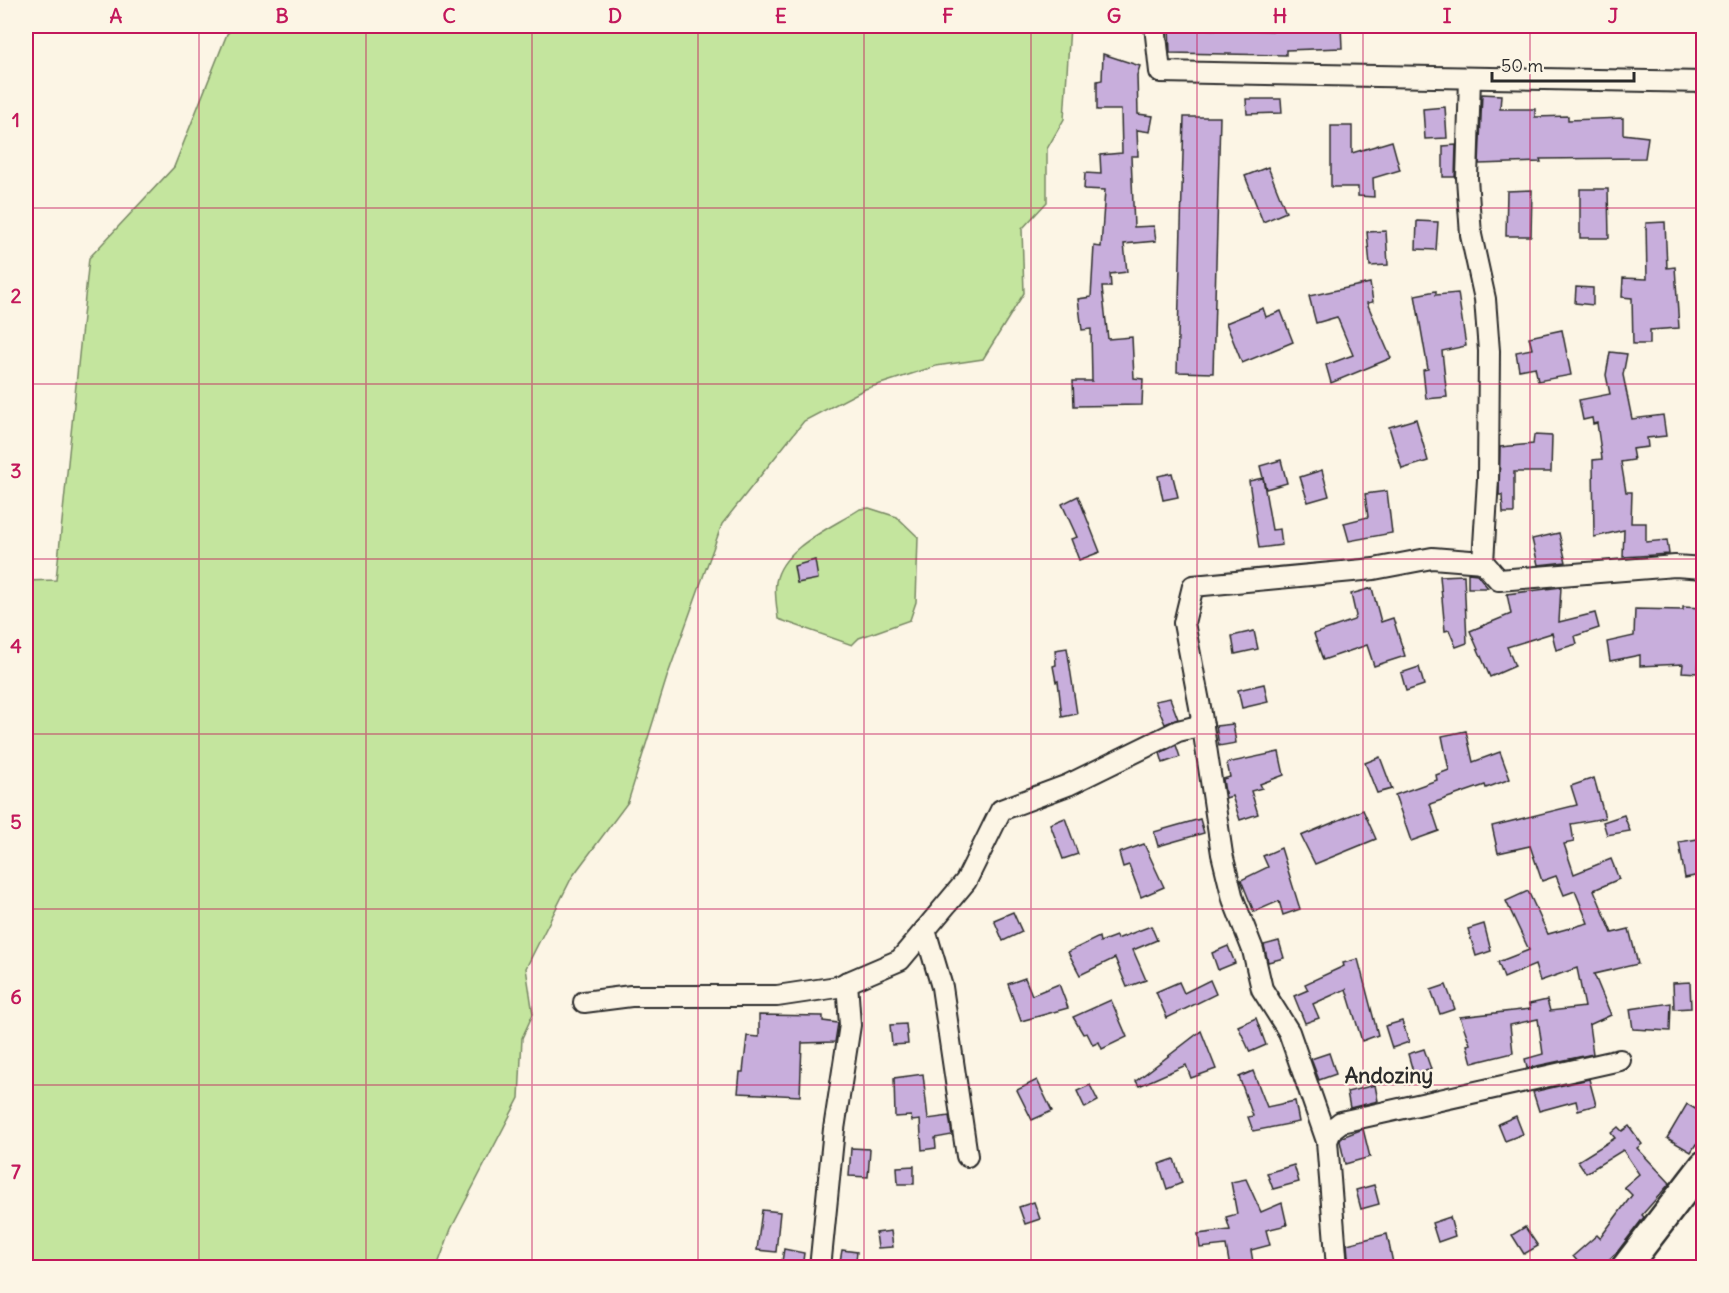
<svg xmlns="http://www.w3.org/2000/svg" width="1729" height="1293" font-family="Delius,sans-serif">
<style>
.green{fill:#c4e59e;stroke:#788864;stroke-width:1.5}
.building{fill:#c8aedc;stroke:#2b2b2b;stroke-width:1.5}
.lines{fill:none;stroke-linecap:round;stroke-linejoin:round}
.street-casing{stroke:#2b2b2b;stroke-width:24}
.secondary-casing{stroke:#2b2b2b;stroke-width:32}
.street{stroke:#fcf5e5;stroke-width:20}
.secondary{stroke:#fcf5e5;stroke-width:27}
.grid{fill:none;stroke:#c2185b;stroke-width:1.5;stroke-opacity:0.55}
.labels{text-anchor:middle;stroke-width:4.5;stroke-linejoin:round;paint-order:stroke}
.neighbourhood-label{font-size:21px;font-weight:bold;fill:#2b2b2b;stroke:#fcf5e5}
.neatline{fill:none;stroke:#c2185b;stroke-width:2}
.grid-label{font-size:20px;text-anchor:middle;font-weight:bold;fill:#c2185b}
</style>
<rect width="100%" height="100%" fill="#fcf5e5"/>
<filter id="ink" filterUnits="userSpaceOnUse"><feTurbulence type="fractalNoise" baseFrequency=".0167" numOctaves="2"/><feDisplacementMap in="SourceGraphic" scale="12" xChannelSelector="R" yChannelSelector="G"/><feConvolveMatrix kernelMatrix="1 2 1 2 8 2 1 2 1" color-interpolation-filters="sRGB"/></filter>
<g filter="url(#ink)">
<!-- green -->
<g class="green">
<path d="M235,26H1070L1064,119L1047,149V202L1022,229L1024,293L983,359L936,366L865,389L804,421L722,524L667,677L628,802L572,877L526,968L533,1014L522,1038L519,1098L451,1229L437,1267H26V581L56,580L89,258L174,167L227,34Z"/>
<path d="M869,508L897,517L918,537L916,602L910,620L859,638L852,645L778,619C777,607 774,593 776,582C782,547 833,527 860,509Z"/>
</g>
<!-- building -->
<g class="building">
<path d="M1169,26H1193V29L1291,31V26H1341L1342,48L1286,50V55L1170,53Z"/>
<path d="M1103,54L1140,66L1137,75L1138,114L1153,116L1150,132L1137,130L1138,156H1131L1134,227L1154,226L1156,241L1124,244L1127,272L1110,274L1111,287H1102L1108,339L1132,337L1134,378L1143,379L1142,405L1074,406L1073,381H1092L1091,329L1082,330L1078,299L1091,297L1094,246L1101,247L1105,190L1084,189L1085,173L1101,174L1100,155L1122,153L1121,110H1097V81L1102,80Z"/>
<path d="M1482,94L1501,95L1500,109H1535V117L1568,116V120L1623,118V134L1648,137L1645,158L1540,159L1541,162L1479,164Z"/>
<path d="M1246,99H1281L1282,113L1247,114Z"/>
<path d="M1445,107L1447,138L1425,139L1423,109Z"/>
<path d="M1184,117H1220L1213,373L1177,372Z"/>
<path d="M1331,126H1352V153L1392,141L1400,170L1373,178L1374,197L1358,196V187H1331Z"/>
<path d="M1456,145L1455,177H1443V146Z"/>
<path d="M1268,167L1286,212L1263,222L1245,176Z"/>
<path d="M1580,189H1608L1609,238H1580Z"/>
<path d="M1532,190L1531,236H1506L1507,191Z"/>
<path d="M1417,221L1438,222L1436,250L1416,249Z"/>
<path d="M1665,222L1667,268L1675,267L1679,328L1650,330V344H1633L1632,298L1622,297L1623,278L1647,279L1646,223Z"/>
<path d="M1386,231L1388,265L1370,266L1367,232Z"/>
<path d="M1370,283L1373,302L1367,303L1391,358L1331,383L1326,365L1353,355L1337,317L1316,323L1309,296Z"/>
<path d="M1576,287L1593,288V305L1575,303Z"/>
<path d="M1436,291V295L1458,293L1466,346L1442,351L1447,397L1426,399L1423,370L1428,369L1415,295Z"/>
<path d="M1263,308L1266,317L1281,311L1293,342L1242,363L1226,323Z"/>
<path d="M1562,330L1571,375L1538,381L1535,367L1519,370L1516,352L1532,349L1529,337Z"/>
<path d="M1610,352L1627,354L1623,375L1632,419L1663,415L1666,436L1647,438L1648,447L1632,449L1634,460L1621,462L1626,492H1632L1631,523H1646V542L1667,540L1669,554L1623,557L1624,530L1594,537L1593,460L1602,459L1597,423L1593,424L1592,418L1583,420L1579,400L1610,394L1606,375Z"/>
<path d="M1416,419L1428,461L1402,469L1389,427Z"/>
<path d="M1534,435L1552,436L1551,472H1514V513H1503L1502,495H1499L1500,447L1533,444Z"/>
<path d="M1281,460L1287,483L1266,489L1260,466Z"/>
<path d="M1322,470L1329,496L1308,502L1300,477Z"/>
<path d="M1172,473L1178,497L1163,500L1158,476Z"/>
<path d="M1263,478L1272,530L1280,529L1282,545L1259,548L1249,481Z"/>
<path d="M1387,491L1392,533L1349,541L1344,523L1368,517L1365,494Z"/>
<path d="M1078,496L1100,552L1079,560L1071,539L1077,537L1062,504Z"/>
<path d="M1559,533L1566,562L1538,565L1532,539Z"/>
<path d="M815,560L818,579L797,583L794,566Z"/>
<path d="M1468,573L1477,574L1488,588H1468Z"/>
<path d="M1464,575L1467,643L1456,647L1449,630L1445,631L1440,576Z"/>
<path d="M1561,587L1559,622L1595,613L1599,628L1575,636L1577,644L1556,650L1552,633L1507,647L1515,666L1490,677L1470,631L1511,614L1507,594Z"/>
<path d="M1372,588L1381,622L1393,618L1405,656L1374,666L1367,645L1323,660L1314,634L1354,620L1356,616L1351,594Z"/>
<path d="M1683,607L1702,608L1698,673L1682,672L1683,664L1640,666V655L1610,661L1607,642L1634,636L1635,609L1683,610Z"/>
<path d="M1254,631L1258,649L1235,654L1232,636Z"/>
<path d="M1067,648L1077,714L1062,717L1058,681L1056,682L1053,666L1056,665L1055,650Z"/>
<path d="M1419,667L1424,685L1406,691L1401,673Z"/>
<path d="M1264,684L1268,702L1242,708L1238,690Z"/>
<path d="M1170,698L1178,719L1165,724L1155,701Z"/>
<path d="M1233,724L1236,743L1219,746L1216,726Z"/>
<path d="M1466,731L1473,762L1500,752L1510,779L1486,788L1485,785L1430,804L1439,831L1411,841L1395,795L1437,780L1436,775L1449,770L1442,736Z"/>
<path d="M1176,745L1180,757L1163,763L1160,753Z"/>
<path d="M1279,752L1284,775L1260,784L1262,788L1251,791L1258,814L1240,820L1232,796L1226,798L1225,792L1223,779L1230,777L1227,763Z"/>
<path d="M1380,757L1392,789L1377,793L1365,763Z"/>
<path d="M1594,778L1605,818L1571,824L1574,842L1564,844L1574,874L1611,859L1619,879L1594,890L1612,933L1629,929L1638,964L1594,974L1611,1015L1589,1025L1593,1054L1527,1068L1525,1059L1543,1054L1538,1019L1510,1025L1513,1053L1472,1063L1467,1045L1470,1044L1460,1017L1530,1009L1529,1004L1547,1000L1550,1011L1585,1007L1577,968L1540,981L1535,965L1504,978L1498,962L1529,950L1506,901L1528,891L1548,934L1588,923L1575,891L1564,895L1556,876L1542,881L1530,846L1498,853L1492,826L1577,805L1571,786Z"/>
<path d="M1363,810L1376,839L1315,864L1301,836Z"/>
<path d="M1624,815L1630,831L1607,835L1603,822Z"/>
<path d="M1065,818L1078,854L1063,859L1050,824Z"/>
<path d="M1200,819L1204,833L1158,846L1154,832Z"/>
<path d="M1704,838V874L1685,878L1679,842Z"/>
<path d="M1144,844L1164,887L1141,897L1129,865L1123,867L1119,853Z"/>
<path d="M1281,848L1300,909L1283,915L1279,901L1254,912L1241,880L1268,867L1263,856Z"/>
<path d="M1013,912L1022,932L1003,941L994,920Z"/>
<path d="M1484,924L1491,951L1476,956L1468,929Z"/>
<path d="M1151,926L1157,940L1133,950L1146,980L1127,987L1115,958L1080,975L1068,952L1099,937L1100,942L1116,936L1117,939Z"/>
<path d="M1279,941L1284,958L1268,962L1264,945Z"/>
<path d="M1228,946L1235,963L1218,970L1212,953Z"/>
<path d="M1358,959L1378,1035L1362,1041L1346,989L1313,1004L1319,1018L1305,1023L1294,996L1308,990L1305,984L1344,966L1343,963Z"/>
<path d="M1025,978L1032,995L1059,984L1068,1008L1021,1021L1008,984Z"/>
<path d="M1210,980L1216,994L1167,1018L1156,992L1179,982L1184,993Z"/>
<path d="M1690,982L1691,1008L1674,1009L1673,983Z"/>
<path d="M1446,985L1455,1009L1440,1014L1431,990Z"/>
<path d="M1111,1000L1127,1037L1102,1049L1099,1042L1093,1045L1087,1033L1083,1034L1073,1017Z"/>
<path d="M1671,1003L1670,1031L1633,1029L1630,1009Z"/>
<path d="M759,1015L823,1016V1021L838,1023L835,1042L802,1043L800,1096L738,1093L740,1072H743L747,1036L759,1037Z"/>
<path d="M1256,1018L1266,1045L1250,1052L1238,1026Z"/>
<path d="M1402,1021L1409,1042L1392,1048L1385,1026Z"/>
<path d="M906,1024L908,1044L892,1045L890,1025Z"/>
<path d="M1201,1031L1216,1069L1191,1078L1186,1065L1139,1086L1136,1081Z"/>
<path d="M1424,1049L1431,1069L1414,1075L1408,1054Z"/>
<path d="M1329,1053L1336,1074L1319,1080L1311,1059Z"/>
<path d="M1253,1071L1267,1107L1295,1101L1299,1122L1253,1131L1248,1117L1253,1116L1239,1077Z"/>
<path d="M923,1074L928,1119L949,1116L952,1135L935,1138L936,1148L922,1150L920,1120L912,1121L911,1116L895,1117L894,1078Z"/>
<path d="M1589,1079L1596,1105L1578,1110L1576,1101L1539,1111L1533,1092Z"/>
<path d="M1037,1080L1052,1111L1032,1120L1017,1090Z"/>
<path d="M1090,1085L1098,1101L1085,1108L1077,1091Z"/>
<path d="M1375,1085L1378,1101L1350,1108L1347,1092Z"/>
<path d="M1687,1104L1704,1114V1148L1696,1144L1691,1152L1667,1138Z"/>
<path d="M1516,1116L1523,1134L1505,1141L1498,1124Z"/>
<path d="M1629,1126L1642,1144L1637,1148L1670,1183L1642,1215L1644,1217L1618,1251L1600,1268H1583L1573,1256L1597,1235L1600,1238L1632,1195L1624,1187L1639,1174L1623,1150L1586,1173L1578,1161L1615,1138L1611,1133L1618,1127L1622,1131Z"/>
<path d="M1363,1129L1370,1157L1345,1164L1340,1141L1342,1137Z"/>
<path d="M851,1148L870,1149L868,1177L849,1176Z"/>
<path d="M1174,1159L1182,1183L1167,1189L1159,1164Z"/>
<path d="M1294,1165L1299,1182L1273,1189L1267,1173Z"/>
<path d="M914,1166V1184H898L897,1167Z"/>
<path d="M1246,1179L1261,1212L1282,1203L1287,1225L1266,1230L1270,1245L1251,1250L1254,1268H1230L1226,1245L1200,1248L1198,1234L1230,1230L1226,1217L1237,1214L1231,1182Z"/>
<path d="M1374,1185L1379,1204L1361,1209L1356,1190Z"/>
<path d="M1034,1202L1040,1219L1025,1224L1019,1207Z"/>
<path d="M762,1210L780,1212L776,1252L757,1250Z"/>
<path d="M1450,1217L1455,1236L1438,1242L1432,1223Z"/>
<path d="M1525,1227L1538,1246L1524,1254L1512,1235Z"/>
<path d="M891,1231L893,1247L878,1248L876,1233Z"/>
<path d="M1387,1234L1394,1268H1349L1347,1244Z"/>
<path d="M784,1249L804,1253L802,1268H781Z"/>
<path d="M842,1250L857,1252L855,1268H839Z"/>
</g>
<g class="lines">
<!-- street casing -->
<g class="street-casing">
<g id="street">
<path d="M1155,26L1160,72L1704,82"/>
<path d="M1483,562L1499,580L1675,566L1704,568"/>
<path d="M925,930L942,987L967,1156"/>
<path d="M584,1002L631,996H777L837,987L900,960L966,881L1001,810L1068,785L1178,731L1203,725"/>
<path d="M1327,1141L1289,1032L1262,989L1253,950L1233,899L1222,854L1200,707L1184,623L1193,586L1374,569L1432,558L1483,562L1488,479L1489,351L1485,299L1471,235L1467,178L1470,78"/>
<path d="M820,1268L834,1129L850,1025L847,982"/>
<path d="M1337,1268L1327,1141L1332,1129L1341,1122L1620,1060"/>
</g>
</g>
<!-- secondary casing -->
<g class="secondary-casing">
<path id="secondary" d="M1625,1268L1704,1165"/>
</g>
<!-- street -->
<use href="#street" class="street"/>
<!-- secondary -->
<use href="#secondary" class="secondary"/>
</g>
</g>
<!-- grid -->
<path class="grid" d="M199,26V1268M366,26V1268M532,26V1268M698,26V1268M864,26V1268M1031,26V1268M1197,26V1268M1363,26V1268M1530,26V1268M26,208H1704M26,384H1704M26,559H1704M26,734H1704M26,909H1704M26,1085H1704"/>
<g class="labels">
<!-- neighbourhood labels -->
<g class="neighbourhood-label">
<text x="1389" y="1083">Andoziny</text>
</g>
</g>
<!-- margin -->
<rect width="1729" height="1293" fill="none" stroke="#fcf5e5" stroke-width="66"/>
<!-- scale -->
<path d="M1492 72v9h142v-9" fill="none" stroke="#2b2b2b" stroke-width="3"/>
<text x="1501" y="72" font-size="18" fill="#2b2b2b" stroke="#fcf5e5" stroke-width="4.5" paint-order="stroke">50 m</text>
<rect x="33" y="33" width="1663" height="1227" class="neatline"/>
<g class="grid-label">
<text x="116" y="23">A</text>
<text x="282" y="23">B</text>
<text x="449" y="23">C</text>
<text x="615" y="23">D</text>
<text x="781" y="23">E</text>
<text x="948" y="23">F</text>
<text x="1114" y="23">G</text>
<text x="1280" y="23">H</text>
<text x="1447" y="23">I</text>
<text x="1613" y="23">J</text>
<text x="16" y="127">1</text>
<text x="16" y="303">2</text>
<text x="16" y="478">3</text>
<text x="16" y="653">4</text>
<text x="16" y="829">5</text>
<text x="16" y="1004">6</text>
<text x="16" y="1179">7</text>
</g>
</svg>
